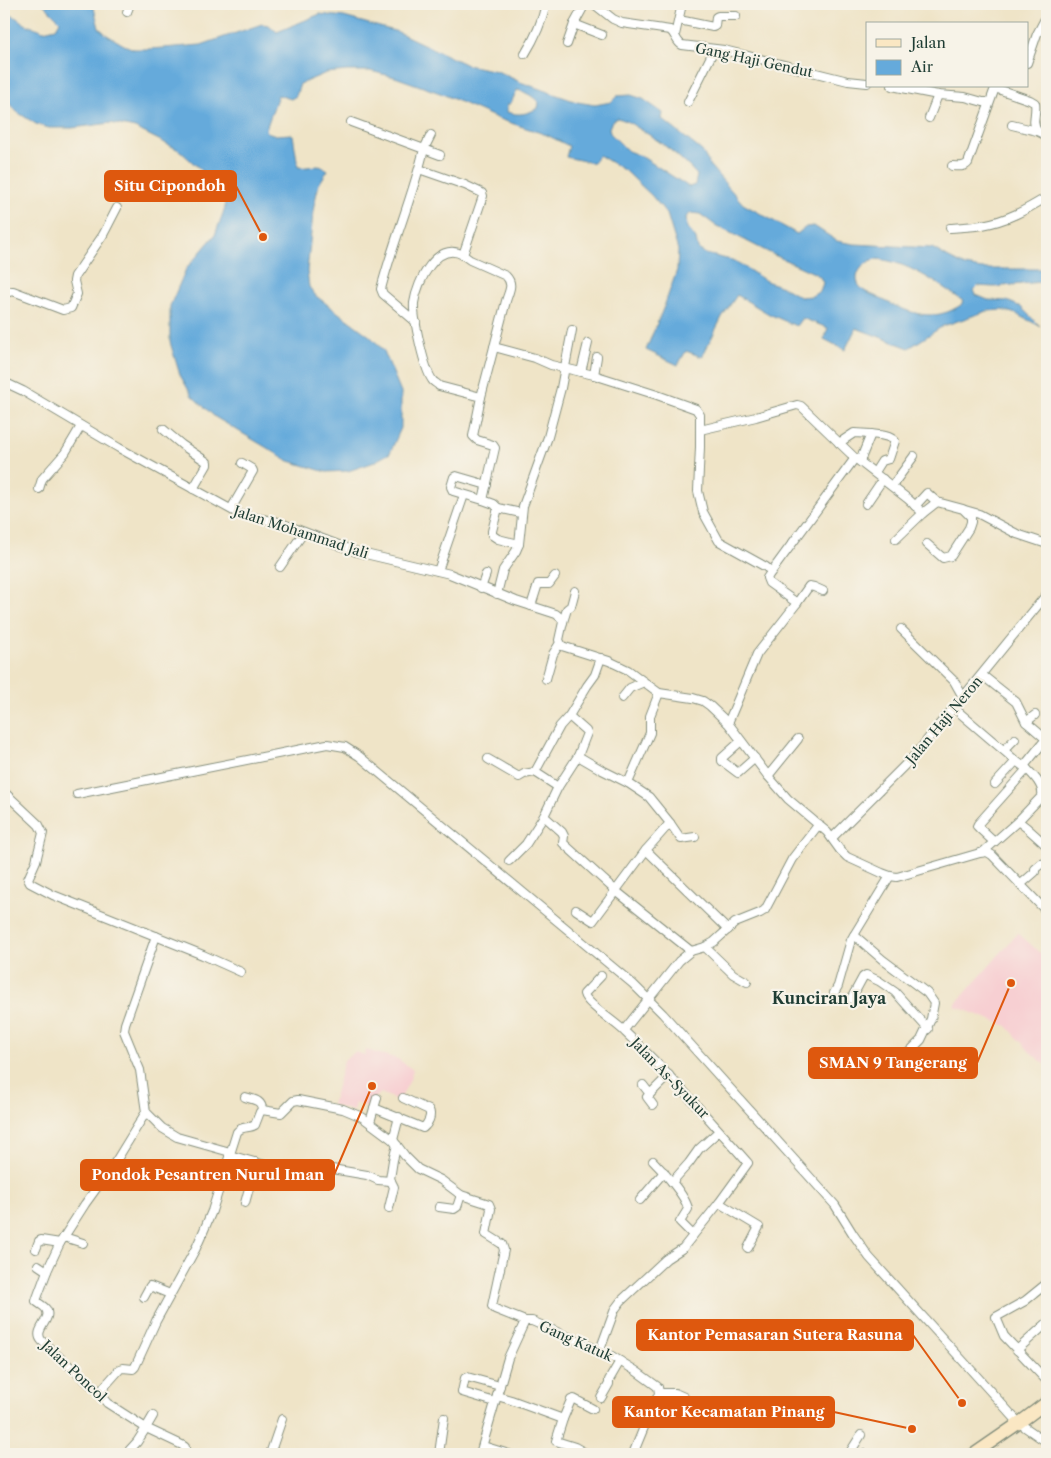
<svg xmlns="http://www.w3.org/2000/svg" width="1051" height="1458" font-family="'Libre Caslon Text',serif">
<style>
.built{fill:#f7cfd2}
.water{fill:#65aadb;stroke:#427488;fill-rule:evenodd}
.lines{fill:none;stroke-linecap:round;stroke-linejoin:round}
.minor-casing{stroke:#87907e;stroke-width:10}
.secondary-casing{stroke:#87907e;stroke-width:14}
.minor{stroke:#fff;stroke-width:8}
.secondary{stroke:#fae7c3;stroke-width:11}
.labels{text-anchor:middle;stroke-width:4.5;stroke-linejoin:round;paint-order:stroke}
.street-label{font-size:14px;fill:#1f3d34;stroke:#f7f3e8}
.quarter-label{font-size:16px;font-weight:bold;fill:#1f3d34;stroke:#f7f3e8}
.leader{fill:none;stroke:#de580e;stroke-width:2}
.callout-dot{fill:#de580e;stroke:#f7f3e8;stroke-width:2}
.callout{fill:#de580e;stroke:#de580e;stroke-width:2}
.callout-label{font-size:15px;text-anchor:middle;font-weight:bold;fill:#fff}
</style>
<rect width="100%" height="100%" fill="#f7f3e8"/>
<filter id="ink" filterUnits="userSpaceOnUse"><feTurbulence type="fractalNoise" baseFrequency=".02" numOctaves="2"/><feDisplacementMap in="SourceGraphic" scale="10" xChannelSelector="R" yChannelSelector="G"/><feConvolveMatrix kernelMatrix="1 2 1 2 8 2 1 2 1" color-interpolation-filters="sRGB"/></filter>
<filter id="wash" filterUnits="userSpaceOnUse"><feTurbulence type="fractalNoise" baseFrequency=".0096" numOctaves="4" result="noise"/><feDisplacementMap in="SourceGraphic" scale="20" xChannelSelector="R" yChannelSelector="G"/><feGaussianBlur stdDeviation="1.12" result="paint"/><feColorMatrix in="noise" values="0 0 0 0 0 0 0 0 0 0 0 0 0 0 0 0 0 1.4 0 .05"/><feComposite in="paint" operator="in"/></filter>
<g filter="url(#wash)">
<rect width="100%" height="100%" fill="#efe4c7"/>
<!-- built -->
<g class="built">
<path d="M1018,933L1047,959V1066L1030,1052L1007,1026L954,1006Z"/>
<path d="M366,1050L398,1059L413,1070L410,1080L399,1101L381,1093L374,1098L369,1108L355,1103L353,1111L332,1105L344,1060L355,1052L365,1055Z"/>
</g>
<!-- water -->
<path class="water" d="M4,4H9L6,10L7,15C16,15 19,21 27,25C33,27 38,28 43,31L56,28L60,21L43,4H93L99,28L107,35L124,45L134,49H150L201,45L262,24L269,25L277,32L320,14L344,17L398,32L467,65L497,71L520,82L577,102L595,105L611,102L617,96L631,95L643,99L663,113L662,119L702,151L711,167L743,204L797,234L806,227L814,226L837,241L854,244L932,248L949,258L965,266L982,269H1043L1044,276L1040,282L994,287L978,286L974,290L976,295L988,300L1007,301L1021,307L1040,326L1016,314L1003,310L987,311L943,326L909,348L856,328L845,350L824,339L828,328L802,318L796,326L769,314L737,295L722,317L702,357L686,351L678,365L646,350L665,304L677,270L678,250L667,214L652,196L627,172L599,155L593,163L566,157L569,146L547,135L499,119L440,93L395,77L370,71H347L326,73L300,84L296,96L291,99L278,95L266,129L267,132L276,135L291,134L293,135L298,167C309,169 318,162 328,170L319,184L314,205L307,271L309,287L316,296L371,337L384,351L401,392V428L390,453L372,463L348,471L326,472L289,461L215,417L192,396L180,375L170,342V306L186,269L215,235L225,208L224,196L219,186L179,150L135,128L111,123L72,128H49L36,124L17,112L4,97ZM517,90C526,92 533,96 539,103L538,108C527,114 519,116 507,112V105L511,103ZM617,118C626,120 630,123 638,128C660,141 680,156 697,175L695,185L689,187L641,156L628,151L610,133L609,128L612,121ZM691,213L700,214L715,225L772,254L814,273L820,277L823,283L820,291L812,296L800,297L785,288L766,281L735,261L706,254L698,249L696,239L687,227L686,217ZM875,259C905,260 939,284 963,301L961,305C956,308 949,312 944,313C921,320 897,307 877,297C873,295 867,293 863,290C849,278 862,263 875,259Z"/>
</g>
<g filter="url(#ink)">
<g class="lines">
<!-- minor casing -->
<g class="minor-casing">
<g id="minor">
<path d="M594,4L613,19L622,23L670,30C676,34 676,42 682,45L724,50L848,81L867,83"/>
<path d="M127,12L130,4"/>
<path d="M679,20L713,27L715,26L716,17L718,16H736"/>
<path d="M574,24L602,35"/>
<path d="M675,35L682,4"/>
<path d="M567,44L574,24L585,4"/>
<path d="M525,54C535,38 542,22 546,4"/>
<path d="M1027,63L1037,34L1047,15"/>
<path d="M892,86L938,95L965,97L983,102H989"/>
<path d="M995,88L1030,100L1035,103C1037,114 1031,121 1037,131"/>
<path d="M688,102L714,50"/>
<path d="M929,118L938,95"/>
<path d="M351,122L424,149C413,196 393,242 381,289L383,294L416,322"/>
<path d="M1012,125L1037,131L1047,136"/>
<path d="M431,135L424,149L440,155"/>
<path d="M952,166C958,166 964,168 968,163L995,88"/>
<path d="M419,169L465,185L482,193L483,196L463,255C437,240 417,282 414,303C413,318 424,370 433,381C435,383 438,384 439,386L481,397L473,436L477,440L493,445L495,448L483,500L494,504L498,508L492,531V535L498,539L519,544"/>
<path d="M950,228C960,227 971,227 982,225C1006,221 1026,210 1047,197"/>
<path d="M463,255L470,260L506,276C514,284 509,291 506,301L481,397"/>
<path d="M4,293L13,291L63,310L71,308L77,294L74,281L75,276L103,235L117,208"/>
<path d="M494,347L535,358L551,365L594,375L657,395L696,409L700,415V447L698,491L703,512L719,541L766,567L771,571"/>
<path d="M581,372L588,343"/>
<path d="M594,375L597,357"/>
<path d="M4,382L23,391L119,448L241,515L278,522L357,552L450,574L516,601L556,614L562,619L563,622L559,640L562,646L609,661L628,670L659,693L693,698L703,701L710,706L728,723L768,776L788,799L827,832L840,850L847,857L882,873L890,876L897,877L980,853L987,852L992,855L1047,912"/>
<path d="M163,429L182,445L207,462V465L193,489"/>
<path d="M700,430L756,417L797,405L801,406L855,458L908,499L923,513L937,502L963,509L971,517V522L969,528L951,556L943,558L927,544"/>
<path d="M839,443L854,433L871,434"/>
<path d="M860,461L871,434C879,435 889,435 895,441L889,459L882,461L875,472"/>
<path d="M892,486L914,456"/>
<path d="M39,489L42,479L65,453L81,426"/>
<path d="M483,500L453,491L451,487L454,477L456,476L487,485"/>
<path d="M866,504L883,479"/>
<path d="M915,506L927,493L937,502"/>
<path d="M498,508L521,513"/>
<path d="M231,509L253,471L252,469L242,463"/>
<path d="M965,510L979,514L1017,534L1047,544"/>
<path d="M896,539L923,513"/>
<path d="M280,567L304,532"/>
<path d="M438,571L464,495"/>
<path d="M481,588L486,574"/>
<path d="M497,594L503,570L516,551L519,544L523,506L548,437L561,388L572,330"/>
<path d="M797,603L809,586L814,587L823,591"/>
<path d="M531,606L538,584H549L555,576"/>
<path d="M563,622L567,609L571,606L575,591"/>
<path d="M901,629L954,681L963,697"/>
<path d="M982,675L1016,702L1026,722L1047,740"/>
<path d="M546,679L553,654L560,643"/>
<path d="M622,698L630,688L644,682"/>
<path d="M954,708L1016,761"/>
<path d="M569,716L586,731L587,733L578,756L602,770L628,783L649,797L670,823L646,850L728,930"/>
<path d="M1026,722L1035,715"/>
<path d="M728,723L757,654L797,603L769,583L767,578L769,575L855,458"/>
<path d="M741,741L722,758V761L738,773L755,758"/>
<path d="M1004,750L1015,739"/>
<path d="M488,759L519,777L524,774L535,772L560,726L569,716L587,686L595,675L601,658"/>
<path d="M1024,766L1046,739"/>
<path d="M535,772L558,787L578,756"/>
<path d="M768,776L798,739"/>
<path d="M628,783L650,733V716L659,693"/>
<path d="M4,792L39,825L43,833L36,861L28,879L30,883L53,895L203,955L241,972"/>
<path d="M77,794L327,744L345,747L359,756L633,984L663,1014L835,1205L853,1234L869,1257L1019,1423L1042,1439L1047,1438"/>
<path d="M544,816L562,832L564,836L563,843L616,891L691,951"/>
<path d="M1018,821L1027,828L1047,846"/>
<path d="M670,823L681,839L695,837"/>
<path d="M832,838L918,752L937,727L963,697L1047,594"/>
<path d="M994,842L979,828L977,826L978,824L1027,769L1016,761L995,784"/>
<path d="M983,852L1018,821L1042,796C1044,786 1034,776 1027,769"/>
<path d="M509,861L526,844L544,816L558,787"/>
<path d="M1020,885L1035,872V869L1041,864L1047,863"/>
<path d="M576,910L593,921L646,850"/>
<path d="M854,935L883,960L927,993L934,1003L931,1019L921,1040L905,1056"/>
<path d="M156,936L125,1024L124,1031L140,1070L146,1112L162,1128L177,1137L230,1152"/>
<path d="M705,947L733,974L747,982"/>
<path d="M834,993L838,986L851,940L890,876"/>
<path d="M851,999L863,977L866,975L879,981L895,992L928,1029"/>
<path d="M624,1030L679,961L691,951L705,947L714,942L735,923L760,913L765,910L792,859L819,824"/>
<path d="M643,1085L650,1094L669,1075"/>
<path d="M650,1094L647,1097L653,1105"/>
<path d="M245,1097C254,1100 262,1100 262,1110"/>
<path d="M374,1108L423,1128C428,1124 432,1116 429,1110L403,1098"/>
<path d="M370,1122L377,1098"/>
<path d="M393,1140L399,1117"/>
<path d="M229,1155L276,1168L280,1174L290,1179L296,1181L314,1182L322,1169L326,1168L367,1175L378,1180L391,1181"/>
<path d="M653,1161C663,1171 686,1196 688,1209L680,1222L693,1235"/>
<path d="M672,1182L689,1163L699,1149L719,1131"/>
<path d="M640,1200L664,1172"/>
<path d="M245,1203L256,1162"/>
<path d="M719,1203L759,1227L748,1248"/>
<path d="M439,1207L454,1209L457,1207L461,1195"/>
<path d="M389,1208L394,1187L390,1179L393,1160L397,1145"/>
<path d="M64,1237L83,1243"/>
<path d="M36,1249L39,1241L41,1240L60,1243"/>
<path d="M38,1265L47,1271"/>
<path d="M1047,1289L1046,1284L1025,1301L996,1317L1004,1336L1047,1381"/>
<path d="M144,1297L150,1286L170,1294"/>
<path d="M600,1350L615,1309L621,1301L666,1259L683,1248L719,1203L748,1163C708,1118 669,1073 625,1032C617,1023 586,1004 584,994L601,976"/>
<path d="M1017,1350L1047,1323"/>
<path d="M659,1393H675L684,1397"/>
<path d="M101,1394L104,1387L120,1369L123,1368L133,1369L135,1367L156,1321L196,1248L204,1230L212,1211L237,1132C242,1125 249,1129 255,1125L260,1112L262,1110L281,1113L293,1101L298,1100L343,1109L362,1117L393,1140L405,1156L418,1169L441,1180L461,1195L489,1204L491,1209L486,1234L502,1244L504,1250L492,1306L495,1309L525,1321H532L610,1355L636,1371L658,1387L659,1393L658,1396L649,1415L633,1454"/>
<path d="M497,1396L511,1400L563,1419L556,1441L575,1447L587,1454"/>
<path d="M601,1398L609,1384V1380L620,1361"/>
<path d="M495,1402L462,1392L465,1378L467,1377L500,1386"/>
<path d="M153,1416L146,1428L182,1445L185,1447V1454"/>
<path d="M563,1419L571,1400L574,1399L593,1409"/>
<path d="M483,1446L509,1454"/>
<path d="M126,1454L137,1442L146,1428L107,1403L103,1398L101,1394C82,1376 61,1360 42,1341C32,1330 53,1320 46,1309C44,1306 39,1304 36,1301L37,1298L47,1271L60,1243L85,1204L116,1161L146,1112"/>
<path d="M270,1454L282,1419"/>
<path d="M439,1454L444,1418"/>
<path d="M480,1454L508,1358L525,1321"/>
<path d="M849,1454L861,1435"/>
<path d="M865,1454H866"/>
</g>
</g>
<!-- secondary casing -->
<g class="secondary-casing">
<path id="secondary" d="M974,1454L1019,1423L1047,1402"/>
</g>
<!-- minor -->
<use href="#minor" class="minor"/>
<!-- secondary -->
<use href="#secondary" class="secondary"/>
</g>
</g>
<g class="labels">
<!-- street labels -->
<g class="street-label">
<text transform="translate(754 60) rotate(12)" y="5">Gang Haji Gendut</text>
<text transform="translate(301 532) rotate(18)" y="5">Jalan Mohammad Jali</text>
<text transform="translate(944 720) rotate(-50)" y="5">Jalan Haji Neron</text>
<text transform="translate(670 1078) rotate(46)" y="5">Jalan As-Syukur</text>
<text transform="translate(576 1341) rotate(24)" y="5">Gang Katuk</text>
<text transform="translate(74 1371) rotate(43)" y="5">Jalan Poncol</text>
</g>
<!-- quarter labels -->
<g class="quarter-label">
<text x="829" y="1004">Kunciran Jaya</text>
</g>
</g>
<!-- callouts -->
<path class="leader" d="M263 237L236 186M1011 983L977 1063M372 1086L334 1175M962 1403L913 1335M912 1429L834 1412"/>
<g class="callout-dot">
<circle cx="263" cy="237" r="5"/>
<circle cx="1011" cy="983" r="5"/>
<circle cx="372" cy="1086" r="5"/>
<circle cx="962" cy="1403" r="5"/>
<circle cx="912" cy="1429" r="5"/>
</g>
<g class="callout">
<rect x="105" y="171" width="131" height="30" rx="5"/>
<rect x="809" y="1048" width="168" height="30" rx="5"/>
<rect x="81" y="1160" width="253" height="30" rx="5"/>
<rect x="637" y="1320" width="276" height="30" rx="5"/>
<rect x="613" y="1397" width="221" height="30" rx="5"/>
</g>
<g class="callout-label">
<text x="170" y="191">Situ Cipondoh</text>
<text x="893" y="1068">SMAN 9 Tangerang</text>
<text x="208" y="1180">Pondok Pesantren Nurul Iman</text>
<text x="775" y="1340">Kantor Pemasaran Sutera Rasuna</text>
<text x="724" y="1417">Kantor Kecamatan Pinang</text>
</g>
<!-- margin -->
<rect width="1051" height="1458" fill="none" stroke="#f7f3e8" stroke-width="20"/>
<!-- legend -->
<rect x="866" y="22" width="162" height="65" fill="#f7f3e8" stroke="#a1aaa0"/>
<rect x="876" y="39" width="25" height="8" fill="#fae7c3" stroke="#a1aaa0"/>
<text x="911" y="48" font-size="15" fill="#1f3d34">Jalan</text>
<rect x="876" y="60" width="25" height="15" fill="#65aadb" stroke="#a1aaa0"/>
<text x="911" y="72" font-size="15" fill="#1f3d34">Air</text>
</svg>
